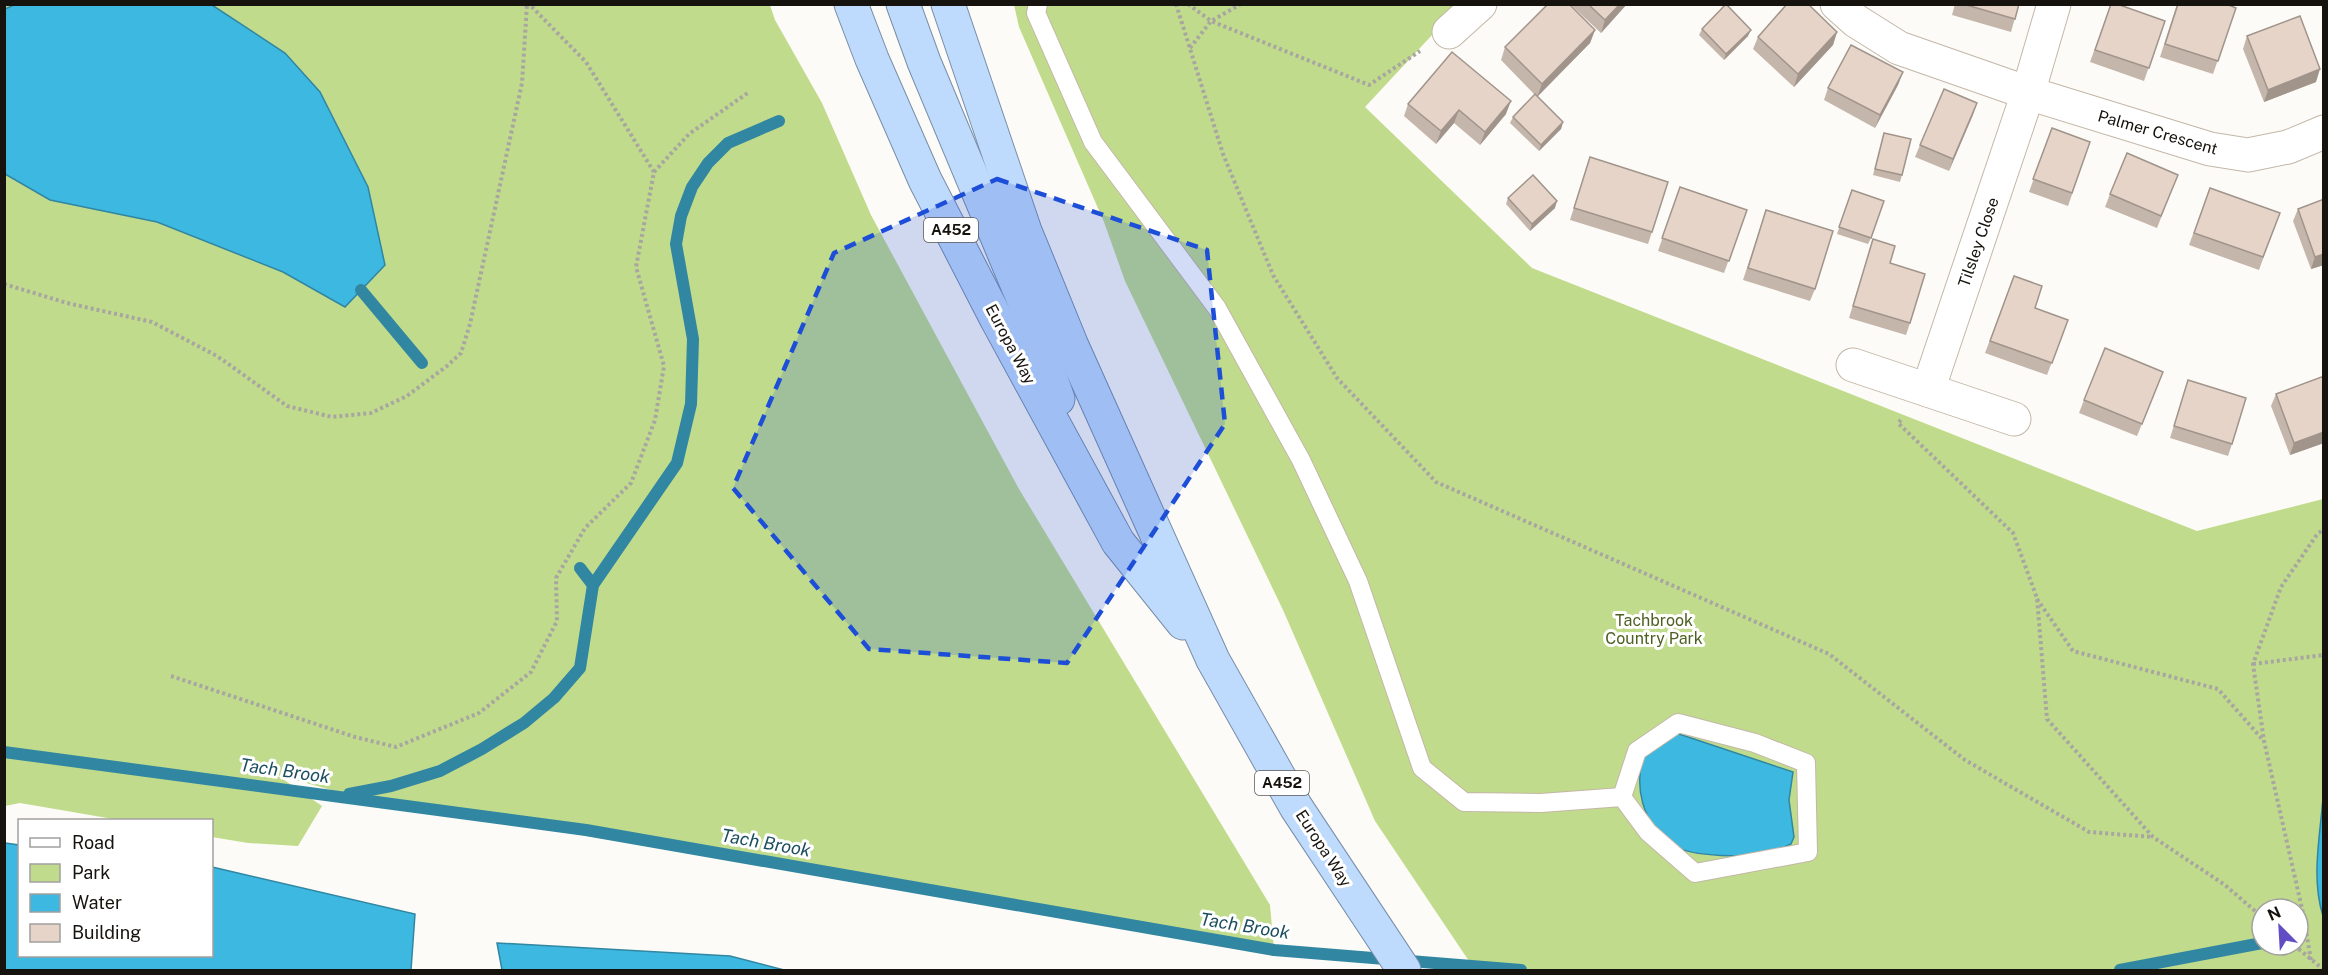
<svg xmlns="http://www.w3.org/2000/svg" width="2328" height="975" font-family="'Public Sans',sans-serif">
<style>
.green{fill:#c1db8c;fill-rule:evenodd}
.water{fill:#3cb8e1;stroke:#3186a1;stroke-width:1.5}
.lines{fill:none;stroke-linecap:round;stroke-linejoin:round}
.stream{stroke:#3186a1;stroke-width:12}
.service-casing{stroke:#c3b7a7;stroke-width:20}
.minor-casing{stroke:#c3b7a7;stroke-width:35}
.trunk-casing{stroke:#788ea8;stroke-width:35}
.path{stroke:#a8a6a1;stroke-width:4;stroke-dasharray:3 3;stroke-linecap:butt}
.service{stroke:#fff;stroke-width:18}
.minor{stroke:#fff;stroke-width:33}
.trunk{stroke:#bedafc;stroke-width:33}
.wall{fill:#c5b6ab}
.shaded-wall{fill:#a0948b}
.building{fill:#e5d4c7;stroke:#a0948b;stroke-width:1.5}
.marked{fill:#1d4ed8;fill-opacity:0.2;stroke:#1d4ed8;stroke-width:4.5;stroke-dasharray:12 8;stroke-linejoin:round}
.labels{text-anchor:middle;stroke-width:6;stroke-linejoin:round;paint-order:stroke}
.shield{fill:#fff;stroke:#5c5956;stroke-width:1.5}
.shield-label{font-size:15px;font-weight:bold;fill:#16120d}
.street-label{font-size:16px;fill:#16120d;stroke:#fff}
.park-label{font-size:16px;fill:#4e6021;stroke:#fff}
.water-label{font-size:18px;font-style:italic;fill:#1c4e60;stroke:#fff}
</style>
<rect width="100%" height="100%" fill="#fdfbf7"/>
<!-- green -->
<g class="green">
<path d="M4,5H770L775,20L822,103L871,215L1019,489L1270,905L1274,950L364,799L277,775L322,806L298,846L248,843L212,837V820H119L20,803L5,806Z"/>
<path d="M1014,5H1460L1365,107L1532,268L2197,531L2323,499V970H1475L1375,821L1283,610L1125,281L1104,222L1019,27ZM2262,909H2298V945H2262Z"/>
</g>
<!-- water -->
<g class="water">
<path d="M14,5H212L285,53L320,92L368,187L385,265L345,307L283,272L157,222L50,200L5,174V9Z"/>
<path d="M1676,733L1793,772L1789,800L1794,837L1791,844C1784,847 1777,852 1770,853C1750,858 1691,857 1675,846C1641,824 1633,786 1645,749Z"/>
<path d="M2323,798V916C2311,878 2320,837 2323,798Z"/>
<path d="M5,843L19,845L20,956H212V867L415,914L411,970H5Z"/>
<path d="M497,943L730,956L784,970H502Z"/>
</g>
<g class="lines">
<!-- stream -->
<g class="stream">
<path d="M361,290L422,363"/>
<path d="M580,568L593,585"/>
<path d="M4,752L586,830L1274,950L1521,970"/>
<path d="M349,794L391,786L440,771L482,749L524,723L554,698L580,668L593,585L677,463L691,404L693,339L676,244L681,216L692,187L708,163L728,143L779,121"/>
<path d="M2120,970L2262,943"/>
</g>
<!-- service casing -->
<g class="service-casing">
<g id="service">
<path d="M1038,4L1036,13L1093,142L1217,308L1301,460L1358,581L1422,768L1464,802L1541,803L1622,797"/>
<path d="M1678,723L1755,743L1806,763L1808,852L1695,873L1648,832L1622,797L1637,751Z"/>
</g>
</g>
<!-- minor casing -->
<g class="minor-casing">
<g id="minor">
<path d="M1837,4L1856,21L1899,48L2028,93L2210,149L2248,155L2288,147L2324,132"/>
<path d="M1449,32L1480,4"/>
<path d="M1853,365L2014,419"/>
<path d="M1928,390L2028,93L2054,4"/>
</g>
</g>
<!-- trunk casing -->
<g class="trunk-casing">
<g id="trunk">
<path d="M851,4L872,59L925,180L996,318L1118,542L1183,623"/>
<path d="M903,4L924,62L1024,301L1058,399"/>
<path d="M948,4L1025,231L1072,346L1213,660L1296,807L1404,970"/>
</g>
</g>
<!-- path -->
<g class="path">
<path d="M1176,4L1223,154L1273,275L1337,378L1436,482L1829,654L1965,760L2089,832L2153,837"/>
<path d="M1188,4L1211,21L1369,85L1420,51"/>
<path d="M1190,48L1211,21L1241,4"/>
<path d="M654,172L689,134L749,92"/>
<path d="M4,284L67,303L152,322L217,356L287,406L332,417L371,413L407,396L447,366L461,353L470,324L522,83L527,4"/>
<path d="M1901,420L1898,423L2013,533L2037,598L2047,719L2153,837L2225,885L2262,917"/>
<path d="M2037,599L2073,651L2218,689L2263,740"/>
<path d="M2253,664L2324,655"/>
<path d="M171,676L355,737L396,747L479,713L531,672L557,621L556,578L585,528L631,483L655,420L664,366L636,267L654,172L586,62L529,4"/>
<path d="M2294,945L2324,970"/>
<path d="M2311,960L2303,913L2264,741L2253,664L2281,587L2318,533L2324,530"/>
</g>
<!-- service -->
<use href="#service" class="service"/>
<!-- minor -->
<use href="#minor" class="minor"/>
<!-- trunk -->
<use href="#trunk" class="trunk"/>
</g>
<!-- wall -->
<g class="wall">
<path d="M1570,4H1627L1601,33Z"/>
<path d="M1955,4H2019L2011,32L1952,15Z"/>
<path d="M2111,4L2165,21L2144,81L2090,62Z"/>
<path d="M2177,4L2236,8L2213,74L2160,57Z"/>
<path d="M1702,29L1748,36L1724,60L1699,35Z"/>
<path d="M1595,30L1590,43L1537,97L1501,60L1505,47Z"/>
<path d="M1837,32L1833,45L1794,87L1753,49L1758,37Z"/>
<path d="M2247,36L2316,82L2264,102L2243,49Z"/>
<path d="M1903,72L1898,85L1875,128L1824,100L1828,88Z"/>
<path d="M1977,103L1949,171L1915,157L1920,145Z"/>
<path d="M1408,104L1506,114L1480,145L1454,123L1436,144L1404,116Z"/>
<path d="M1513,117L1563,122L1561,129L1539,151L1510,123Z"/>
<path d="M2052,128L2090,142L2068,206L2029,192Z"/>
<path d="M1884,133L1902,175L1900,182L1873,175Z"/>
<path d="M1590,157L1652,232L1648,244L1570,220Z"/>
<path d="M2178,175L2157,228L2105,207L2110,194Z"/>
<path d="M1680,187L1747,210L1724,273L1658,251Z"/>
<path d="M2210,188L2280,213L2259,270L2189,245Z"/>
<path d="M1852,190L1871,238L1868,244L1837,234Z"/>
<path d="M1508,198L1555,208L1530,231L1506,204Z"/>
<path d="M2298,209L2324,265L2311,269L2293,221Z"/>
<path d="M1766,210L1815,289L1810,301L1743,280Z"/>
<path d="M1873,239L1890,263L1910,323L1906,335L1849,318Z"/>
<path d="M2014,276L2035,308L2068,320L2047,375L1985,353Z"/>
<path d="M2324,376V443L2290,455L2271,406L2276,394Z"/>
<path d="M2188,380L2232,444L2228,456L2170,438Z"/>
<path d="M2158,385L2137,436L2079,413L2084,400Z"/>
</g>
<!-- shaded-wall -->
<g class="shaded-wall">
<path d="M1620,4H1627L1601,33L1605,20Z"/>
<path d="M1595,30L1590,43L1537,97L1542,84Z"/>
<path d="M1751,30L1748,36L1724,60L1726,54Z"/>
<path d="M1837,32L1833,45L1794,87L1798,74Z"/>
<path d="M2320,69L2316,82L2264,102L2268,90Z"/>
<path d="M1903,72L1898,85L1875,128L1880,115Z"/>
<path d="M1511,101L1506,114L1480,145L1485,132Z"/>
<path d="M1977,103L1973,115L1949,171L1953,159Z"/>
<path d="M1459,110L1454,123L1436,144L1441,131Z"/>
<path d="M1563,122L1561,129L1539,151L1541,145Z"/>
<path d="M1557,201L1555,208L1530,231L1532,224Z"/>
<path d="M2324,254V265L2311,269L2315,257Z"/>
<path d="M2324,432V443L2290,455L2294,443Z"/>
</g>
<!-- building -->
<g class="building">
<path d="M1548,4H1569L1595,30L1542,84L1505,47Z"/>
<path d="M1588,4H1620L1605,20Z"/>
<path d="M1726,4L1751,30L1726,54L1702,29Z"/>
<path d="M1787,4H1808L1837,32L1798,74L1758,37Z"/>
<path d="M1963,4H2019L2015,19Z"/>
<path d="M2111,4H2117L2165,21L2149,68L2095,50Z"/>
<path d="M2178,4H2226L2236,8L2218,61L2165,44Z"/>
<path d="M2300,16L2320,69L2268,90L2247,36Z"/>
<path d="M1851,45L1903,72L1880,115L1828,88Z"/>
<path d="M1452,52L1511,101L1485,132L1459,110L1441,131L1408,104Z"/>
<path d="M1944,89L1977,103L1953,159L1920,145Z"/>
<path d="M1535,94L1563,122L1541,145L1513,117Z"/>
<path d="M2052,128L2090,142L2072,193L2033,179Z"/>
<path d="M1884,133L1911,139L1902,175L1875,169Z"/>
<path d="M2127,153L2178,175L2161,216L2110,194Z"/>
<path d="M1590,157L1668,182L1652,232L1574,208Z"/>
<path d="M1533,175L1557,201L1532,224L1508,198Z"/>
<path d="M1680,187L1747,210L1729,261L1662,238Z"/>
<path d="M2210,188L2280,213L2263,257L2194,233Z"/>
<path d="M1852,190L1884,201L1871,238L1839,227Z"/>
<path d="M2324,199V254L2315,257L2298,209Z"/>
<path d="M1766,210L1833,231L1815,289L1748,268Z"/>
<path d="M1873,239L1895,246L1890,263L1925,274L1910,323L1853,306Z"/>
<path d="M2014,276L2042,286L2035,308L2068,320L2052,363L1990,341Z"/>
<path d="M2105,348L2163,372L2142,424L2084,400Z"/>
<path d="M2324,376V432L2294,443L2276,394Z"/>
<path d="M2188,380L2246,398L2232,444L2174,426Z"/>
</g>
<!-- marked area -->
<path class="marked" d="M997,179L1207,250L1225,424L1067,663L869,649L733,488L834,253Z"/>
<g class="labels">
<!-- shield labels -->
<g class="shield">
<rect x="924" y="218" width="54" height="24" rx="4.5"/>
<rect x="1255" y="771" width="54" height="24" rx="4.5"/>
</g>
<g class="shield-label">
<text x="951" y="235">A452</text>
<text x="1282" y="788">A452</text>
</g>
<!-- street labels -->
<g class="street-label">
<text transform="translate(2158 132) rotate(16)" y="6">Palmer Crescent</text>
<text transform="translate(1978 242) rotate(-71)" y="6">Tilsley Close</text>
<text transform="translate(1011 344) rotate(62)" y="6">Europa Way</text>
<text transform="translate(1324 848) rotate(57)" y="6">Europa Way</text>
</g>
<!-- park labels -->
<g class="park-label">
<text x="1654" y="626">Tachbrook<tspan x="1654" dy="18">Country Park</tspan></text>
</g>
<!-- water labels -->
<g class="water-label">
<text transform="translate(285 771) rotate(8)" y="6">Tach Brook</text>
<text transform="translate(766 843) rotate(10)" y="6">Tach Brook</text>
<text transform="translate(1245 926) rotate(9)" y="6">Tach Brook</text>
</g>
</g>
<!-- border -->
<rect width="2328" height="975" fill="none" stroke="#16120d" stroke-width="12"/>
<!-- legend -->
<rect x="18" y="819" width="195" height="138" fill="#ffffff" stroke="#a2a09e" stroke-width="1.5"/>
<rect x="30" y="838" width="30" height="9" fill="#ffffff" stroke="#a2a09e" stroke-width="1.5"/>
<text x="72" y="849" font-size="18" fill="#16120d">Road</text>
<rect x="30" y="864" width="30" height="18" fill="#c1db8c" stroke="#a2a09e" stroke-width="1.5"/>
<text x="72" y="879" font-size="18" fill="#16120d">Park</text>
<rect x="30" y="894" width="30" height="18" fill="#3cb8e1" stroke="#a2a09e" stroke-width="1.5"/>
<text x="72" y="909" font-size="18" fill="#16120d">Water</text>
<rect x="30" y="924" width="30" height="18" fill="#e5d4c7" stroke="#a2a09e" stroke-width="1.5"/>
<text x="72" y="939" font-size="18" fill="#16120d">Building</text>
<!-- north arrow -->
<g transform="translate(2280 927) rotate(336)"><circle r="28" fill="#ffffff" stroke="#a2a09e" stroke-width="1.5"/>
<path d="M0-4.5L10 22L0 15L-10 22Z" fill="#624dc5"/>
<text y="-9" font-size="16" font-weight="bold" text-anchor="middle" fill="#16120d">N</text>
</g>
</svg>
